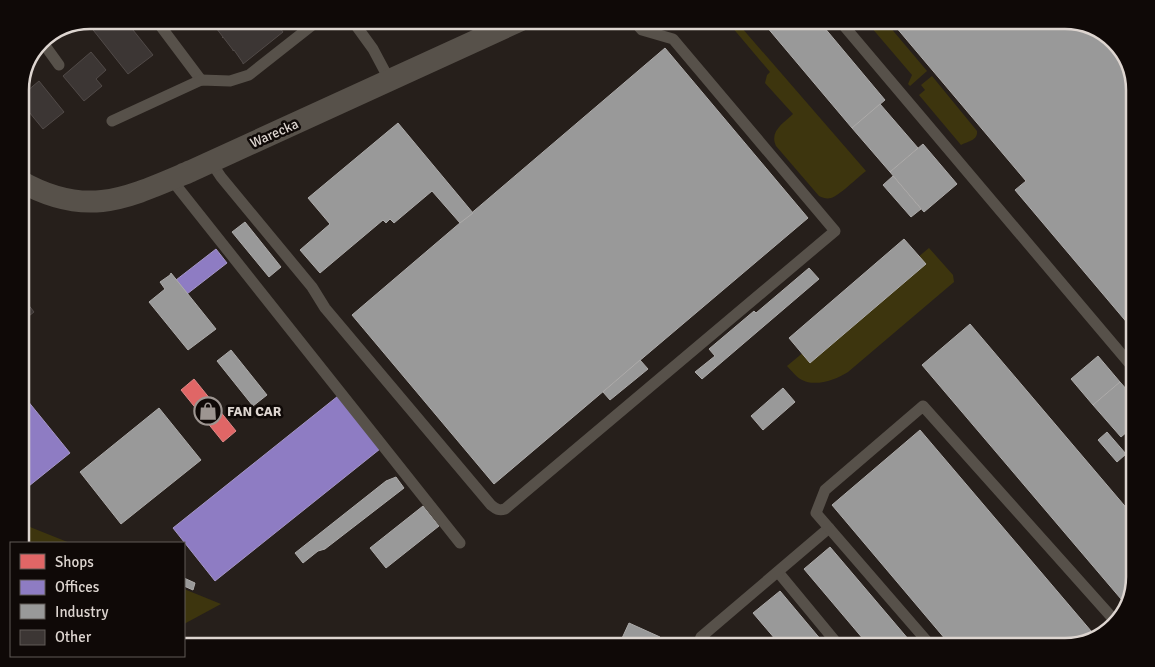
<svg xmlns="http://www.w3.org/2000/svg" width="1155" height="667" font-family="Signika,sans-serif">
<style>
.green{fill:#3d350e}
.shops{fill:#e06666;stroke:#df8786}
.offices{fill:#8e7cc3;stroke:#a697c7}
.industry{fill:#999;stroke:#adabaa}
.building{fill:#3c3634;stroke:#514a48}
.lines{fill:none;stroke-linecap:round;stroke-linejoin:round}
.lane{stroke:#57514a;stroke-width:11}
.street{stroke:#57514a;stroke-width:22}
.labels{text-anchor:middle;stroke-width:5;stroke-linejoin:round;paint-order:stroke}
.street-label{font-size:14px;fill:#ddd5d0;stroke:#0f0907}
.poi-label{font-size:14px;font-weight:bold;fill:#ddd5d0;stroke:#0f0907;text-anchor:start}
.rim{fill:none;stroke:#ddd5d0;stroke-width:2.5}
</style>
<rect width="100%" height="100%" fill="#261f1b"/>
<!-- green -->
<g class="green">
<path d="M726,20H735L866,171C858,177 839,196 831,198C827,199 823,198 819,196L776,146C769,131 784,123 793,114L765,83L767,75L770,72Z"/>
<path d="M865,20H884L927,71L910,86L908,84L912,75Z"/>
<path d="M932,76L977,131C978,140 969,141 961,145L919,95L925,90L921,85Z"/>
<path d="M929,248L953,275L954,282L848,372C836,380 815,387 802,380C796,377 792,371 787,366Z"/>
<path d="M20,523L70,543H20Z"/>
<path d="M184,589L221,604L184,624Z"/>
</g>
<!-- shops -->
<path class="shops" d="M194,379L236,431L223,442L181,390Z"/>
<!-- offices -->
<g class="offices">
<path d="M216,249L227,263L187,294L176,280Z"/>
<path d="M338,396L380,449L215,581L173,528Z"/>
<path d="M20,397L24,403L27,400L70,453L29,486L20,474Z"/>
</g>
<!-- industry -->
<g class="industry">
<path d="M761,20H818L885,100L852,128Z"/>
<path d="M890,20H1065L1100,29L1123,51L1135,85V332L1015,190L1026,181Z"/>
<path d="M665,48L808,218L494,484L352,315Z"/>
<path d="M880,104L918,148L890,172L852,128Z"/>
<path d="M398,123L473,213L460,223L432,191L394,223L390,219L386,223L383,220L320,273L300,250L330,224L308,198Z"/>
<path d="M923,144L957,184L924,212L890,172Z"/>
<path d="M893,176L921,209L911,217L883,185Z"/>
<path d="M245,222L281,267L269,277L232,232Z"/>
<path d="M904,239L926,264L810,363L789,338Z"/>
<path d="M809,268L819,279L702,379L695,372L715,356L709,349L754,311L756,313Z"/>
<path d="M171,273L216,329L188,350L149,302L165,289L160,282L170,275Z"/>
<path d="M970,324L1135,518V578L1127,606L922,365Z"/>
<path d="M231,350L267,395L253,406L217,361Z"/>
<path d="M1098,356L1120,382L1093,405L1071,379Z"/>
<path d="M640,360L648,369L610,400L603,392Z"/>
<path d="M1120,382L1135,399V425L1121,437L1093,405Z"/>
<path d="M783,388L795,402L763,430L751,416Z"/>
<path d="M159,408L201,460L121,524L80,472Z"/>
<path d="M920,430L1097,638L1066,647H952L832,505Z"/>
<path d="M1107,432L1126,454L1117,462L1098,440Z"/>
<path d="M396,477L404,488L325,549L318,551L303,563L295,553L386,481Z"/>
<path d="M423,506L439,526L386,568L370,548Z"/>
<path d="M830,547L915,647H870L804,569Z"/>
<path d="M184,578L195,583L193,590L184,586Z"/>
<path d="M780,591L827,647H782L753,613Z"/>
<path d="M629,623L660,637L655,647H618Z"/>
</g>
<!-- building -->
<g class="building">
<path d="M90,20H125L153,55L128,74L86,21Z"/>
<path d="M210,20H274L283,32L243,64V63L234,50L233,51V50L223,37L222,38L223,37L213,24L212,25Z"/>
<path d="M91,52L106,70L96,79L102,86L84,101L63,76Z"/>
<path d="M39,81L64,112L43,129L20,101V97Z"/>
<path d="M20,294L34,312L20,323Z"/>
</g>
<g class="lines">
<!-- lane -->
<g class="lane">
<path d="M156,20L201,80"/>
<path d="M352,20L373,49L390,81"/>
<path d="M839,20L1135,370"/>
<path d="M41,40L59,65"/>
<path d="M112,121L201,80L230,81L249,75L315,23V20"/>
<path d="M211,162L221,177L312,287L325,308L491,505C496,509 499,511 505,509L835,231L673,39L642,30L633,20"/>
<path d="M171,179L460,543"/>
<path d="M778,572L840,647"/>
<path d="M697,647L701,637L829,528"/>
<path d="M932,647L816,513L825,490L923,406L1116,622"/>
</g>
<!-- street -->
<path class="street" d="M20,181C87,219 127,198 191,171L521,20"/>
</g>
<!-- icons -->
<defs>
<g id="shop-ring" transform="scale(1.4375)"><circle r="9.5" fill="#0f0907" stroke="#9d9591" stroke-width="1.5"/><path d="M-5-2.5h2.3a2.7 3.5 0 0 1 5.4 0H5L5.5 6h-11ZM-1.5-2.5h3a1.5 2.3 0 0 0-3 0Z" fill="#9d9591"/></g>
</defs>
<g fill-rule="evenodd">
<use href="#shop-ring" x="208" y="411"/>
</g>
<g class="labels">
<!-- street labels -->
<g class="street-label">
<text transform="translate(274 133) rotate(-24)" y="5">Warecka</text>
</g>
<!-- poi labels -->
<g class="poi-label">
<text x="227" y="416">FAN CAR</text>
</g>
</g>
<!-- crop -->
<path d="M0 0H1155V667H0ZM90 29H1065A61 61 0 0 1 1126 90V577A61 61 0 0 1 1065 638H90A61 61 0 0 1 29 577V90A61 61 0 0 1 90 29Z" fill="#0f0907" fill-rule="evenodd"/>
<path class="rim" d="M90 29H1065A61 61 0 0 1 1126 90V577A61 61 0 0 1 1065 638H90A61 61 0 0 1 29 577V90A61 61 0 0 1 90 29Z"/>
<!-- legend -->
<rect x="10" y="542" width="175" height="115" fill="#0f0907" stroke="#615b57"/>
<rect x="20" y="554" width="25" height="15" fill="#e06666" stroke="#615b57"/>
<text x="55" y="567" font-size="15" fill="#ddd5d0">Shops</text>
<rect x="20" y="580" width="25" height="15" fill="#8e7cc3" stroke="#615b57"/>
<text x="55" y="592" font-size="15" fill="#ddd5d0">Offices</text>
<rect x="20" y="604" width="25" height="15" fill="#999999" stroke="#615b57"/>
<text x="55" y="617" font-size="15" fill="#ddd5d0">Industry</text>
<rect x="20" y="630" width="25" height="15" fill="#3c3634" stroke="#615b57"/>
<text x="55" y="642" font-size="15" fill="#ddd5d0">Other</text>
</svg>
